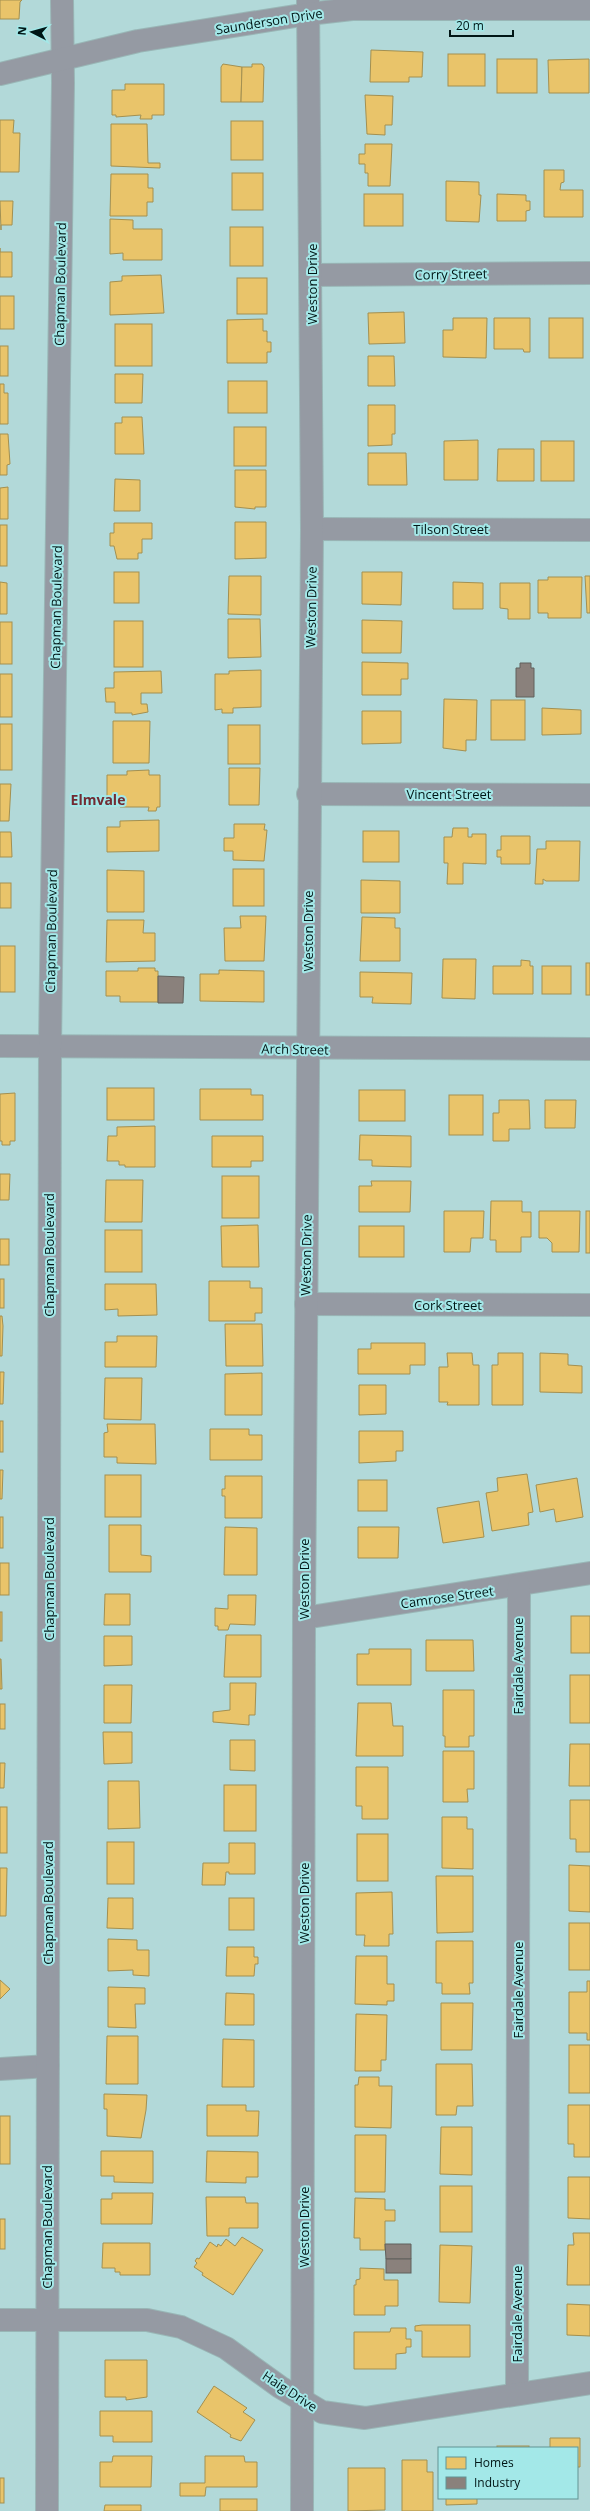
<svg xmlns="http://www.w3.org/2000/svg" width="590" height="2511" font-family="'Open Sans',sans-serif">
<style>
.homes{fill:#e9c46a;stroke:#a39051}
.industry{fill:#8a817c;stroke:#61615d}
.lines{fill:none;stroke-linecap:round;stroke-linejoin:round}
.minor-casing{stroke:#99b6b6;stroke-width:24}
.tertiary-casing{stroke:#99b6b6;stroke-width:24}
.minor{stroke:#959aa3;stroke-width:22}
.tertiary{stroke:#959aa3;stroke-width:22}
.labels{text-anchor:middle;stroke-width:4;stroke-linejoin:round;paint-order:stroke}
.street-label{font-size:13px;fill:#001616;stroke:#a3e8e8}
.neighbourhood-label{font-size:14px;font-weight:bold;fill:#722b33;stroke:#a3e8e8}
</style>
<rect width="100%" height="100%" fill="#b2d9d9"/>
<!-- homes -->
<g class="homes">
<path d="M0,0H22L20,2L19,19H0Z"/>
<path d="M371,50L423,52L422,77H409V82H370Z"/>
<rect x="448" y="54" width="37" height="32"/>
<rect x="497" y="59" width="40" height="34"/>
<path d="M589,59V93H549L548,60Z"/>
<path d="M223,64L242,67L241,102H221V67Z"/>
<path d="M252,64H262L264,67L263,102H241L242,67H252Z"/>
<path d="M125,84H164V115H152V119H140L141,115L116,117V115H112V90H125Z"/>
<path d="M365,95L393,96L392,125H385V135L367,134Z"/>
<path d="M0,120H14L13,133H20L19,172H0Z"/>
<rect x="231" y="121" width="32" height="39"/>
<path d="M111,124H147L148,163H160V168L111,166Z"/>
<path d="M365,144H392L390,186H368V173H365V164H359V154H365Z"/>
<path d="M544,170H564V182L561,183L560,190H583V217H544Z"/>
<rect x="232" y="173" width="31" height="37"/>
<path d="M111,174H148V188H153V202H147V216H110Z"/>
<path d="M446,181L479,182V195H481L479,222L446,221Z"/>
<rect x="364" y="194" width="39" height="32"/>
<path d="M497,194L526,195V201H530V210L526,211V221H497Z"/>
<path d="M0,201H13L12,225H1V230Z"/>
<path d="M110,219L133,220V229H162V260H123V253L110,254Z"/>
<rect x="230" y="227" width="33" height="39"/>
<path d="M0,248V252H12V277H0Z"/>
<path d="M161,275L164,313L110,315V282L122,281V276Z"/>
<rect x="237" y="278" width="30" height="36"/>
<rect x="0" y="296" width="14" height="33"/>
<path d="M404,312L405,343L369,344L368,313Z"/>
<path d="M453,318H487L486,358L443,357V330H453Z"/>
<path d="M494,318H530V352H524L523,349H494Z"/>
<rect x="549" y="318" width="34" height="40"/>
<path d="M263,319V331H267V342H271V352H267V363H227V320Z"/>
<rect x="115" y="324" width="37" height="42"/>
<rect x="0" y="346" width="8" height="30"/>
<path d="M368,356H394L395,386H368Z"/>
<path d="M115,374H143L142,403H115Z"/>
<rect x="228" y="381" width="39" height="32"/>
<path d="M0,384H4V393H8V424H0Z"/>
<path d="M368,405H395V434H392V445L368,446Z"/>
<path d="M122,417H142L144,454H115V423H122Z"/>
<rect x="234" y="427" width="32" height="39"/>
<path d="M0,434H8L10,464L7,465V475H0Z"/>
<path d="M478,440V480H444V441Z"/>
<rect x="541" y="441" width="33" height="40"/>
<path d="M498,449H534V481H497Z"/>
<path d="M368,453H406L407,485H368Z"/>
<path d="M235,470H266V507H255V509L235,507Z"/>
<path d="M115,479L140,480V511H114Z"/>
<path d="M8,487V519H0V488Z"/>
<path d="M235,522H266V558L235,559Z"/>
<path d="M114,523H152V539H142V553H138V559H117L114,546H110V533H114Z"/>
<rect x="0" y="525" width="7" height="41"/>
<rect x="114" y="572" width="25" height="31"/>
<path d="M362,572H402L401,605L362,604Z"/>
<path d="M229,576H261V615L228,614Z"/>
<path d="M585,576H590V613H587Z"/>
<path d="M548,577H582L581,618H548V613H538V580H548Z"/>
<path d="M0,582L7,583V614H0Z"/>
<path d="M453,582L483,583V609H453Z"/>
<path d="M500,583H530V619H508V609L500,608Z"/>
<path d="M228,619H260L261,657L228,658Z"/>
<path d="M362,620L402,621L401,653H362Z"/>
<rect x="114" y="621" width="29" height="46"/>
<rect x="0" y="622" width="12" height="42"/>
<path d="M362,662L408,663V679H401V695H362Z"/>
<path d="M261,670V707L233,708V713H222V709L215,710V674H229V671Z"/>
<path d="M161,671L162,693H141V704H147L148,712L132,715V713H115V702H106L105,688H114V672Z"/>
<rect x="0" y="674" width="12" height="43"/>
<path d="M444,699L477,700L476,740H466V751L443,748Z"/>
<rect x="491" y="700" width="34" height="40"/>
<path d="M542,708L581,710V734L542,735Z"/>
<path d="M362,711H401V743L362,744Z"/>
<path d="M113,721H150L149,763H113Z"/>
<rect x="0" y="724" width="12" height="46"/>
<rect x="228" y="725" width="32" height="39"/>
<path d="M229,768H260L259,805H229Z"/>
<path d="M149,770V775H160V807H157L156,811H148L149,807H120V800H107V775H127V771Z"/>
<path d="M0,784H11L9,821H0Z"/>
<path d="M159,820V851L107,852V827H120V821Z"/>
<path d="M234,824H265L264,830H267L264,861L233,860V851H224V838H234Z"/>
<path d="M453,828H468V837H472V834H486V864L463,863V884H447L448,863H444V837H452Z"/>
<rect x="363" y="831" width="36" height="31"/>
<path d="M0,832H11L12,857H0Z"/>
<path d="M501,836H530V864H501V857H497V850H501Z"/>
<path d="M546,841H580L579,881H546L543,879V884H535L537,849H546Z"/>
<rect x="233" y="869" width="31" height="37"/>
<path d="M107,870L144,871V912H107Z"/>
<path d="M361,880L400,881V913H361Z"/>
<rect x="0" y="883" width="11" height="25"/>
<path d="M240,916H266L264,961H225L224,928H241Z"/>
<path d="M362,917L395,918V928H400V961H360Z"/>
<path d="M107,920H144L143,933H155V961L106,962Z"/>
<rect x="0" y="946" width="15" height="46"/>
<path d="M443,959H476L475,999L442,998Z"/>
<path d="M521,960L530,961V966H533V994H493V966H521Z"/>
<rect x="586" y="963" width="4" height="32"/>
<rect x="542" y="966" width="29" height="28"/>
<path d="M138,968H155V971H158V1002H120V996H106V971H138Z"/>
<path d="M219,970L264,971V1002L200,1001V974H219Z"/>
<path d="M360,972L412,973L411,1004L372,1003L373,997H360Z"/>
<rect x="107" y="1088" width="47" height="32"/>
<path d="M200,1089H251V1095H263V1120H200Z"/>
<rect x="359" y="1090" width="46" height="31"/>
<path d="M15,1093V1141H10V1145H2V1141H0V1094Z"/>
<rect x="449" y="1095" width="34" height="40"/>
<path d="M499,1100H529L530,1129H509V1141H493V1113H499Z"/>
<path d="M545,1100H576L575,1128H545Z"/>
<path d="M155,1126V1167H125V1165H119V1161H107L108,1136H117V1127Z"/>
<path d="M360,1135L411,1136V1167L372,1166V1160H359Z"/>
<path d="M212,1136H263V1161H251V1167H212Z"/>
<path d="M0,1174H10L9,1200H0Z"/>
<rect x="222" y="1176" width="37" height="42"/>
<path d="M106,1180H143L142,1222H105Z"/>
<path d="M371,1181H411L410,1212H359V1186H372Z"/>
<path d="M491,1201H522V1212H531V1237H521V1252H496V1240H490Z"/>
<path d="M444,1211H484L483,1238H471L470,1252H444Z"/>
<path d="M539,1211H580L579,1252H552V1243L547,1238H539Z"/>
<rect x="586" y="1211" width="4" height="42"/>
<path d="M258,1225L259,1267H222L221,1226Z"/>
<rect x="359" y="1226" width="45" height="31"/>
<rect x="105" y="1230" width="37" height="42"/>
<rect x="0" y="1239" width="9" height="26"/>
<rect x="0" y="1279" width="4" height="29"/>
<path d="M209,1281H250V1288H262V1313H255V1321H209Z"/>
<path d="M105,1284H156L157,1315L118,1316V1309L105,1310Z"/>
<path d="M0,1316H2L3,1326L2,1356H0Z"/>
<path d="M225,1324H262L263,1366H226Z"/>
<path d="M117,1336H157L156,1367H105V1342H117Z"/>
<path d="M371,1343H425V1365H410V1374H358V1349H371Z"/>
<path d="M447,1353H472L473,1365H479V1405H447L448,1402H439V1367H448Z"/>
<path d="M498,1353H523V1405H492V1365H498Z"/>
<path d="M540,1353L568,1354V1365L582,1366V1393L540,1392Z"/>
<path d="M0,1372H4L3,1404H0Z"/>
<path d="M262,1373V1415H225V1374Z"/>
<path d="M105,1378H142L141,1420L104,1419Z"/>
<path d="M359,1385H386V1414L359,1415Z"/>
<rect x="0" y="1421" width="3" height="31"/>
<path d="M107,1424H155L156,1464L117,1463V1457H104V1433L108,1432Z"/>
<path d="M210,1429H249V1435H262V1460H210Z"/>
<path d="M359,1431H403V1451H396V1461L359,1463Z"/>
<path d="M0,1470H3L2,1499H0Z"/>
<path d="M527,1474L533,1512L528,1513L529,1525L492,1531L486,1493L498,1491L497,1478Z"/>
<rect x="105" y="1475" width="36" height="42"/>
<path d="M225,1476H262V1518H225V1496H222V1489H225Z"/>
<path d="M577,1478L583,1517L556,1522L554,1509L540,1512L536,1485Z"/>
<rect x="358" y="1480" width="29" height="31"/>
<path d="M479,1501L484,1537L443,1543L437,1508Z"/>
<rect x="0" y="1517" width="3" height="31"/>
<path d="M109,1525H141V1555L151,1556V1572H109Z"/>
<path d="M225,1527L257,1528V1575H224Z"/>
<path d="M358,1527H399L398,1558H358Z"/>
<rect x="0" y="1563" width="9" height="32"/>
<path d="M105,1594H130V1625H104Z"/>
<path d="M228,1595H256L255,1625L230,1624L228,1630H218V1626H215V1608L228,1609Z"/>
<rect x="0" y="1612" width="2" height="29"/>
<rect x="571" y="1616" width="19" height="37"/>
<path d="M226,1635H261V1677H224Z"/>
<path d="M104,1636H132V1665L104,1666Z"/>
<path d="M426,1640H473L474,1671H426Z"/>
<path d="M369,1649H411V1685H357V1654H369Z"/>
<path d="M0,1659H1L2,1689H0Z"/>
<rect x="570" y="1675" width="20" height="48"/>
<path d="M230,1683H256L255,1715H249V1725L213,1722V1712L230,1710Z"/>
<path d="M104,1685H132L131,1723H104Z"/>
<path d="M443,1690H474V1736H469V1747H445V1736H443Z"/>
<path d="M358,1703H391L393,1726H403V1756H356Z"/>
<rect x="0" y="1704" width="5" height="25"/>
<path d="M103,1732H132V1763L104,1764Z"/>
<path d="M230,1740H255V1771L230,1770Z"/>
<path d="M570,1744H590V1786H569Z"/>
<path d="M443,1751H474V1789H467L468,1802H443Z"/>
<path d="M0,1763H5L4,1788H0Z"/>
<path d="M356,1767H388V1819H362V1806H356Z"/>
<path d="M108,1781H139L140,1828L108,1829Z"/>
<rect x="224" y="1785" width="32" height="46"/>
<path d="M570,1800H590V1852H576V1839H570Z"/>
<rect x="0" y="1807" width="7" height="46"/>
<path d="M442,1817H467V1829H473V1869L442,1868Z"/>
<rect x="357" y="1834" width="31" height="47"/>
<rect x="107" y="1842" width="27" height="42"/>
<path d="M229,1843H255V1874H229V1872H226L225,1885H202L203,1863H229Z"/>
<path d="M569,1865L590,1866V1912L569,1911Z"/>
<path d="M0,1868H7L6,1916H0Z"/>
<path d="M436,1876H473V1932L437,1933Z"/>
<path d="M392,1892L393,1934H389V1946H364L365,1935H356V1893Z"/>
<path d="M108,1898H133V1929L107,1928Z"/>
<rect x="229" y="1898" width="25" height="32"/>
<rect x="569" y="1923" width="21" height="47"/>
<path d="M108,1939L137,1940V1950H149V1976L133,1975V1970L108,1971Z"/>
<path d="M436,1941H473V1983H469L470,1994H442V1983H436Z"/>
<path d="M227,1947H254V1957H258V1964H255L254,1976H226Z"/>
<path d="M356,1956H387V1984H394V2001H387V2005L355,2004Z"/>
<path d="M0,1980L10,1989L0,1999Z"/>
<path d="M587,1981H590V2040H587V2033H569V1992H587Z"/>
<path d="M108,1987L145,1988V2004H135L136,2028L108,2027Z"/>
<path d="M226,1993L254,1994V2025H225Z"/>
<path d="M441,2003H473L472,2050H441Z"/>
<path d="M356,2014L387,2015L386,2060H381V2071H355Z"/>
<path d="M107,2036H138V2084H106Z"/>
<path d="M223,2039L254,2040V2087H222Z"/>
<rect x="569" y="2045" width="21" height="48"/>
<path d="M436,2064H472L473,2106H457L456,2115H436Z"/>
<path d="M359,2077H379V2086H392L391,2128L355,2127V2085H358Z"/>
<path d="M104,2094L147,2095L146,2110L141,2138L107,2136V2109H104Z"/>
<path d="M207,2105H246V2111H259L258,2136H207Z"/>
<path d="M568,2105H590V2157H574V2144H568Z"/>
<rect x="0" y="2116" width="10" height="48"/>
<path d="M441,2127H472V2175L440,2174Z"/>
<path d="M355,2135H386L385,2192H355Z"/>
<path d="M101,2151H153V2183L114,2182V2176H101Z"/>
<path d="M207,2151L258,2152V2177H246V2183L206,2182Z"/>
<path d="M568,2177H590V2219L568,2218Z"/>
<rect x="440" y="2186" width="32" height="46"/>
<path d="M112,2193H153L152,2224H101V2199H112Z"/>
<path d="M206,2197H245L246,2203H258V2228H229V2236H207Z"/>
<path d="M355,2198L385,2199V2210H395V2221H385V2250H360V2238H354Z"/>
<rect x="0" y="2219" width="5" height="30"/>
<path d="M573,2233H590V2285H567L568,2245H574Z"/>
<path d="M242,2237L263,2250L233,2295L202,2275L203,2273L194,2267L197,2263L195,2261L197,2258L199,2259L210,2242L217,2247L218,2244L221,2246L226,2239L235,2246Z"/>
<path d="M103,2243H150V2275H120V2272H115V2268H102Z"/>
<path d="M440,2245L472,2246L470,2303L439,2302Z"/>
<path d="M360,2268L384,2269V2280H398V2306H385V2315H354V2285H356V2280L360,2279Z"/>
<path d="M567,2304L590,2305V2336L567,2335Z"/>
<path d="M422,2325H470V2357H422V2331H415V2326Z"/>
<path d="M391,2328H406V2339H411V2347H406V2353L396,2354V2369H354V2332H390Z"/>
<path d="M105,2360H147V2397L126,2400V2397H105Z"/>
<path d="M214,2386L247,2408L243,2412L255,2420L241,2441L230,2437L231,2435L197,2412Z"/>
<path d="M100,2411H152V2442H113V2436H100Z"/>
<path d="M550,2438H580V2467H577V2448H550Z"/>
<rect x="497" y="2446" width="32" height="2"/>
<path d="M113,2456H152L151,2487H100V2462H112Z"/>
<path d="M205,2456H244L245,2462H257V2487H206L205,2496H180V2483H205Z"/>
<path d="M402,2460H427V2472H433V2511H402Z"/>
<path d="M348,2468H385V2510L348,2511Z"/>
<rect x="0" y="2478" width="4" height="25"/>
<path d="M446,2498H477V2504L446,2505Z"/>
<rect x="220" y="2499" width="37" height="12"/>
<path d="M105,2505H141V2511H104Z"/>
</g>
<!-- industry -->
<g class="industry">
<path d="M520,663H531V668H534V697H516V668H520Z"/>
<path d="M158,976L184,977L183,1003H158Z"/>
<path d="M385,2244H411V2259H386Z"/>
<rect x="386" y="2259" width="25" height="14"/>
</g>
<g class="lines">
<!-- minor casing -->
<g class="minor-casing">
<g id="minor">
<path d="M312,275L590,273"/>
<path d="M312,529L590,530"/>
<path d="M308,794L590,795"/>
<path d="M0,1046L590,1049"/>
<path d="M306,1304L590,1305"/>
<path d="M304,1618L590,1573"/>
<path d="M0,2069L48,2066"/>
<path d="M517,2394L519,1586"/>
<path d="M47,2511L50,1046L63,83L62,0"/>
<path d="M302,2511L304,1618L312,529L308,0"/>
</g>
</g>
<!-- tertiary casing -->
<g class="tertiary-casing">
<g id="tertiary">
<path d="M0,74L138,41L308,14L352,9H590"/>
<path d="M0,2320H147L181,2327L226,2348L280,2387L322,2412L365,2418L590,2383"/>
</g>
</g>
<!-- minor -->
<use href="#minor" class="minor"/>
<!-- tertiary -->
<use href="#tertiary" class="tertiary"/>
</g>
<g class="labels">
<!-- street labels -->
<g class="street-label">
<text transform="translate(269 21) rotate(-9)" y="5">Saunderson Drive</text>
<text transform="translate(451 274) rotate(-1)" y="5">Corry Street</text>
<text transform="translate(60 284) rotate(-89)" y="5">Chapman Boulevard</text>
<text transform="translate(312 284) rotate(-90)" y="5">Weston Drive</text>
<text x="451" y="534">Tilson Street</text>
<text transform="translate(56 607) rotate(-89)" y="5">Chapman Boulevard</text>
<text transform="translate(311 607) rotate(-89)" y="5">Weston Drive</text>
<text x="449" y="799">Vincent Street</text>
<text transform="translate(51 931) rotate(-89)" y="5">Chapman Boulevard</text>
<text transform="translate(308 931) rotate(-90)" y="5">Weston Drive</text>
<text transform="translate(295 1049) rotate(1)" y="5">Arch Street</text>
<text transform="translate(49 1255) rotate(-90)" y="5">Chapman Boulevard</text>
<text transform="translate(306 1255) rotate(-89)" y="5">Weston Drive</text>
<text x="448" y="1310">Cork Street</text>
<text transform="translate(49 1579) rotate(-90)" y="5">Chapman Boulevard</text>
<text transform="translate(304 1579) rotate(-90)" y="5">Weston Drive</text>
<text transform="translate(447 1597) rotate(-8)" y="5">Camrose Street</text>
<text transform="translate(518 1666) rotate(-90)" y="5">Fairdale Avenue</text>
<text transform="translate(48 1903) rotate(-90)" y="5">Chapman Boulevard</text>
<text transform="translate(304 1903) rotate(-90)" y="5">Weston Drive</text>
<text transform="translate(518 1990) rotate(-90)" y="5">Fairdale Avenue</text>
<text transform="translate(47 2227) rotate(-90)" y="5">Chapman Boulevard</text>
<text transform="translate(304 2227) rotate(-90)" y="5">Weston Drive</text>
<text transform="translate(517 2314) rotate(-90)" y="5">Fairdale Avenue</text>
<text transform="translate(290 2391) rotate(33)" y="5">Haig Drive</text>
</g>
<!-- neighbourhood labels -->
<g class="neighbourhood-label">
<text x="98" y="805">Elmvale</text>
</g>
</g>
<!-- legend -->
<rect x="438" y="2447" width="140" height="52" fill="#a3e8e8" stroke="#629494"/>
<rect x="446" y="2457" width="20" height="12" fill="#e9c46a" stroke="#629494"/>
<text x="474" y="2467" font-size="12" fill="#001616">Homes</text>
<rect x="446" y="2477" width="20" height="12" fill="#8a817c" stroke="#629494"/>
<text x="474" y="2487" font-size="12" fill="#001616">Industry</text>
<!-- north arrow -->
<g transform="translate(32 32) rotate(276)" stroke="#a3e8e8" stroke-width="3" paint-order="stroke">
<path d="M0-3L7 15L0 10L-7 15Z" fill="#001616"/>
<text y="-6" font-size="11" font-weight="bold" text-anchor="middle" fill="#001616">N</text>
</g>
<!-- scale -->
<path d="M450 30v6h63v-6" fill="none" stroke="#001616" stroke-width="2"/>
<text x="456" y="30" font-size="12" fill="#001616" stroke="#a3e8e8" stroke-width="3" paint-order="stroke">20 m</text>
</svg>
